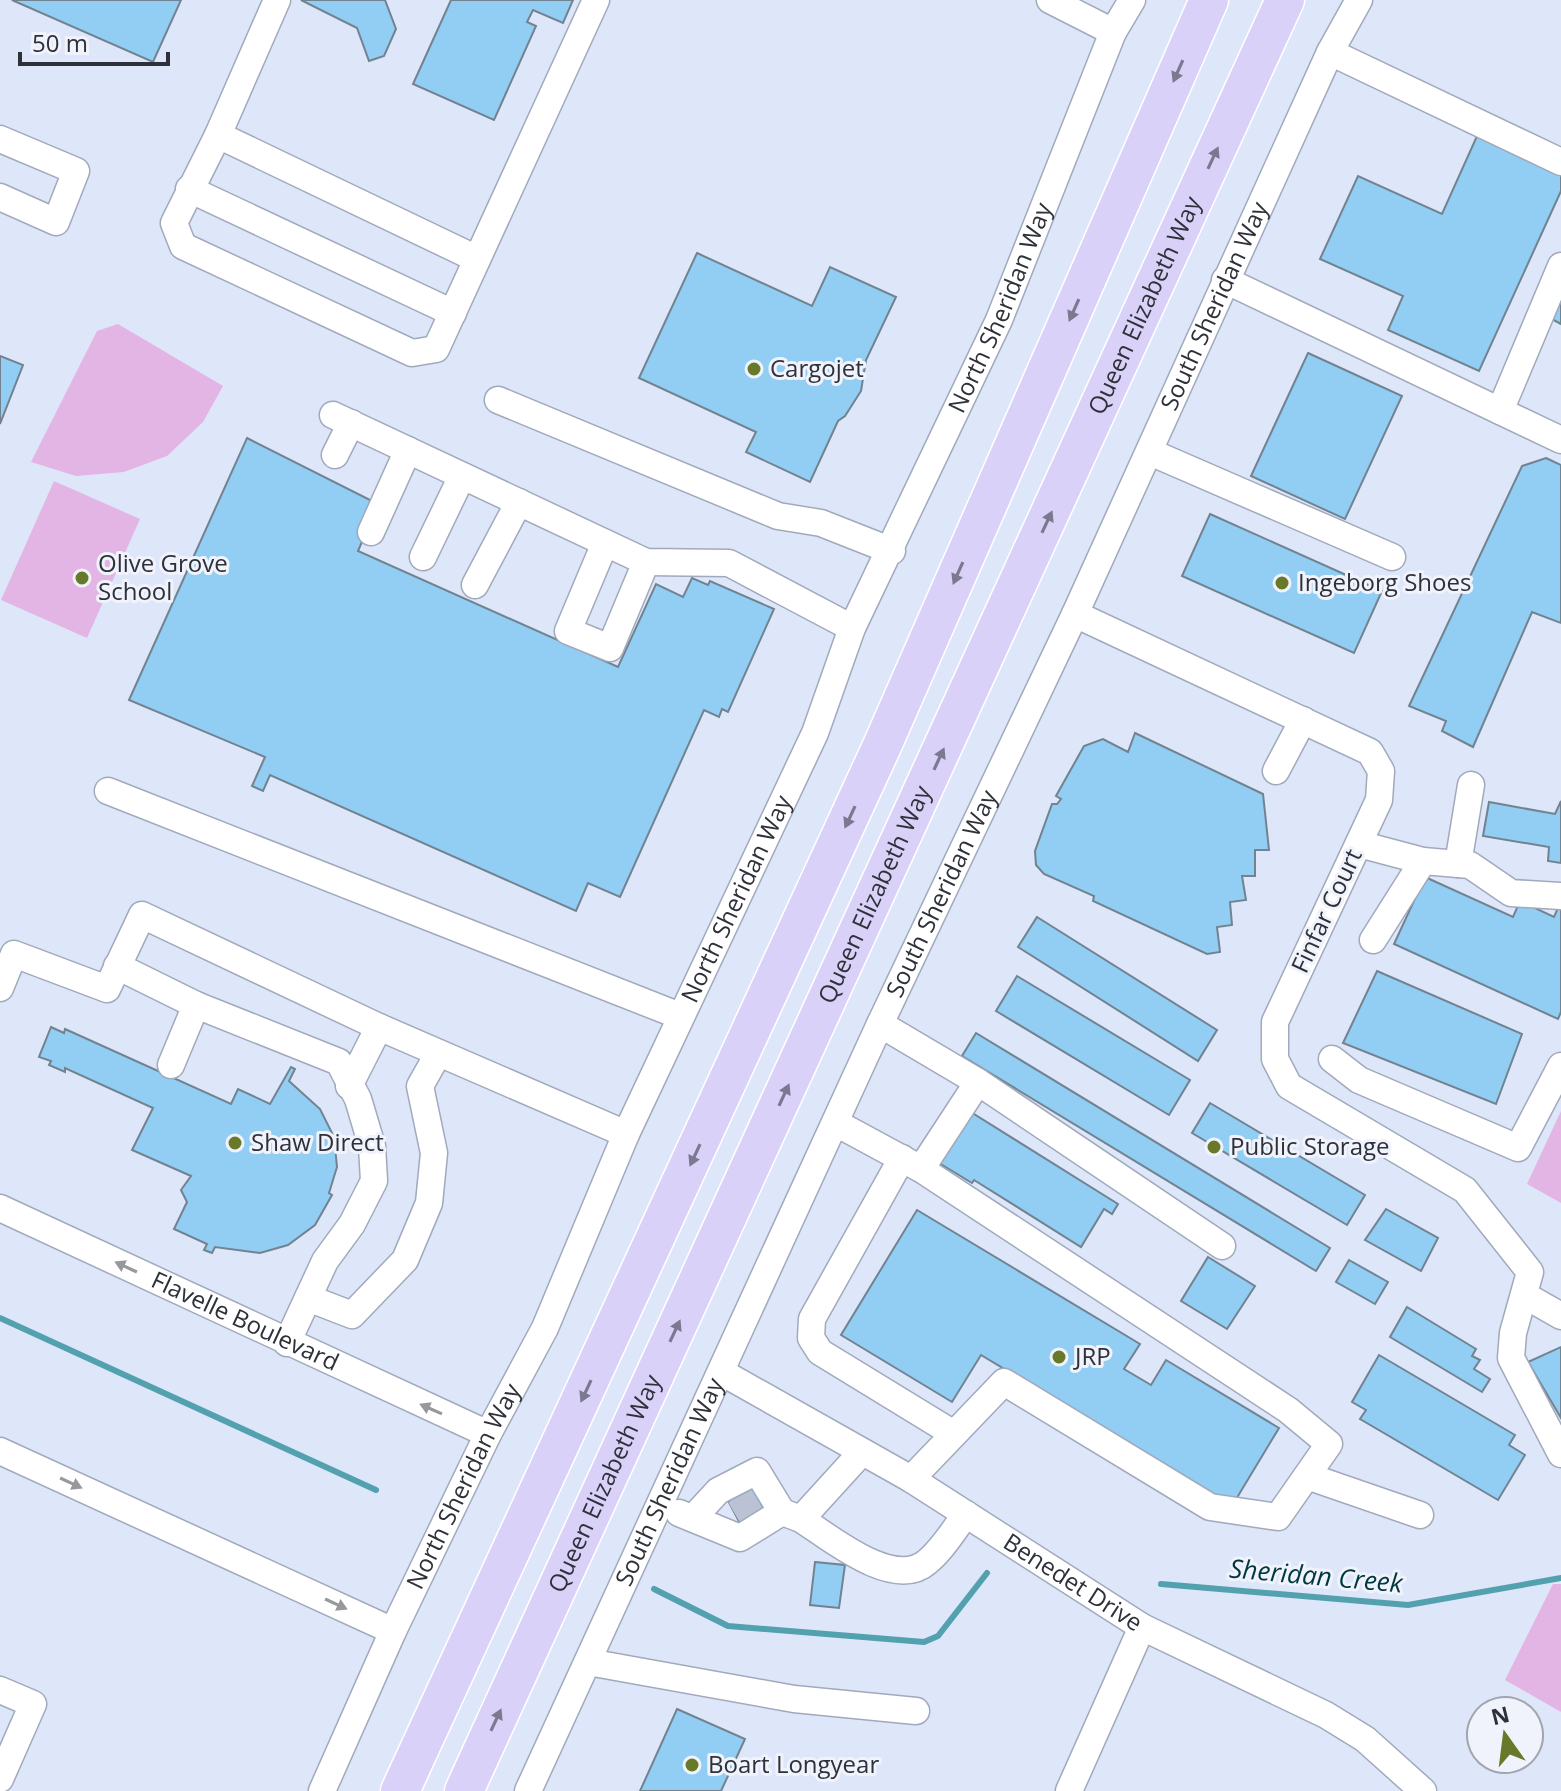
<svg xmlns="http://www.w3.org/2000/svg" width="1561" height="1791" font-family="'Open Sans',sans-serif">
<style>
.green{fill:#e3b5e4}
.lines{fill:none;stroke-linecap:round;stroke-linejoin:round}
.stream{stroke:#53a1af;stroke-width:6}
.building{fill:#92cdf4;stroke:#718390;stroke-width:2}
.minor-tunnel{stroke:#bbc2d3;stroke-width:26;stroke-dasharray:26 13;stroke-linecap:butt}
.minor-casing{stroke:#a1a9bc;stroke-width:29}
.highway-casing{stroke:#fff;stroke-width:41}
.minor{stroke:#fff;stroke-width:26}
.highway{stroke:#dad1f8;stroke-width:38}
.oneway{fill:#7b798f}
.oneway2{fill:#96989c}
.poi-dot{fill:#687a29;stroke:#f0f3fc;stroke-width:3}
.labels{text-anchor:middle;stroke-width:6;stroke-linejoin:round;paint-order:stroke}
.street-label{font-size:24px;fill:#2e3139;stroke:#f0f3fc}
.poi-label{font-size:24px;fill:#2e3139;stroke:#f0f3fc;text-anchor:start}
.water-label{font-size:26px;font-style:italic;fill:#01383f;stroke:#f0f3fc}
</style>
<rect width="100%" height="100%" fill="#dee6fa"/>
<!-- green -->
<g class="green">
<path d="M118,324L223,386L203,422L167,456L124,472L76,476L31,462L97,331Z"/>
<path d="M54,481L140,519L87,638L1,600Z"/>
<path d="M1561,1111V1203L1527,1184Z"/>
<path d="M1553,1584H1561V1712L1505,1680Z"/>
</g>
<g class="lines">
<!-- stream -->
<g class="stream">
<path d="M0,1318L376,1490"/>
<path d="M1161,1584L1408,1605L1561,1578"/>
<path d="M654,1589L728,1626L924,1642L938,1636L987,1573"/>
</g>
</g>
<!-- building -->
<g class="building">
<path d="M12,0H181L153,62Z"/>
<path d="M301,0H385L396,29L384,56L369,61L357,28Z"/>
<path d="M451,0H573L563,23L533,10L527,22L536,26L494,120L413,84Z"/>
<path d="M1477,136L1561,174V191L1479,371L1388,330L1403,296L1320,259L1358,176L1442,214Z"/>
<path d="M697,253L812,306L830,267L896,297L866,360L861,391L845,416L838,421L810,482L746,452L756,432L639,378Z"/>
<path d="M1561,292V324L1548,317Z"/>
<path d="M1308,353L1402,396L1345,519L1251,476Z"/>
<path d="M0,356L23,365L0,424Z"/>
<path d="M247,438L378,504L358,551L618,667L656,584L683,597L692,578L708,585L710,581L774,609L728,712L722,709L719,717L704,710L620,897L588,883L576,911L270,775L263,791L252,786L265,757L129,700Z"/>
<path d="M1546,458L1561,465V623L1532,612L1473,747L1442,731L1446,721L1409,706L1522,466Z"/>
<path d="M1210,514L1382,591L1354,653L1182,576Z"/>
<path d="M1135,733L1263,794L1269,850H1255V876H1242L1246,900L1230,902L1232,925L1217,927L1220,952L1207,954L1093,901L1094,896L1044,874L1036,865L1035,851L1052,804H1057L1061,799L1056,796L1084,746L1103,739L1128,752Z"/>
<path d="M1561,801V863L1548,861L1549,847L1483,836L1489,802L1555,814Z"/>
<path d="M1425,877L1513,917L1520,901L1554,917L1561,901V1012L1558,1019L1394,944Z"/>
<path d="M1037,917L1217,1030L1198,1061L1018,947Z"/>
<path d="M1377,971L1522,1034L1496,1104L1343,1043Z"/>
<path d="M1017,976L1190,1080L1169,1115L996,1011Z"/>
<path d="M51,1027L64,1033L65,1029L231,1104L238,1089L270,1104L291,1067L295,1069L289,1081L320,1109L334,1137L337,1167L329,1193L332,1195L315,1225L288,1245L260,1253L215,1247L212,1253L204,1250L207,1244L174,1229L187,1202L181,1190L191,1176L132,1150L153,1108L65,1068V1072L49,1065L51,1061L39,1057Z"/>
<path d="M976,1033L1330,1248L1316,1271L962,1056Z"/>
<path d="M1210,1103L1365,1195L1347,1225L1192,1133Z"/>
<path d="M966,1109L1118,1204L1112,1214L1104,1209L1081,1247L974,1180L972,1183L934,1160Z"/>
<path d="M1386,1209L1438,1238L1421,1271L1365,1240Z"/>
<path d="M917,1210L1140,1344L1124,1369L1151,1385L1166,1360L1279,1428L1232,1506L981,1355L952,1402L841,1335Z"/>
<path d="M1208,1257L1255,1286L1227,1329L1181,1301Z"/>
<path d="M1349,1260L1388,1282L1375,1304L1336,1282Z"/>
<path d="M1407,1307L1476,1349L1472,1356L1480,1360L1474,1369L1490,1379L1482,1392L1390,1337Z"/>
<path d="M1561,1347V1418L1528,1362Z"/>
<path d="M1379,1355L1515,1435L1509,1445L1525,1455L1498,1500L1360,1419L1366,1410L1352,1402Z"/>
<path d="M751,1483L767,1515L742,1527L725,1495Z"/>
<path d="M815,1562L845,1565L839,1608L810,1605Z"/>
<path d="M677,1709L745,1739L721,1791H640Z"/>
</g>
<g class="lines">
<!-- minor-tunnel -->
<path class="minor-tunnel" d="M735,1514L759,1500"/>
<!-- minor casing -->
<g class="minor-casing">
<g id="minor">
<path d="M277,0L218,135L174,223L183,246L412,353L436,349L596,0"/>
<path d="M1050,0L1113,32"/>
<path d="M1330,52L1561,162"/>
<path d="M218,135L477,259"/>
<path d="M0,139L76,171L56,222L0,197"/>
<path d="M189,189L453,313"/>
<path d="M1225,280L1561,440"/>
<path d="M498,400L778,516L821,523L892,551"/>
<path d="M1500,411L1561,266"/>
<path d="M333,415L646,562L729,563L852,628"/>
<path d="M1150,452L1392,557"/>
<path d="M335,455L351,423"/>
<path d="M371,532L408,450"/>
<path d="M605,543L568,631L610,648L646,562"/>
<path d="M423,557L462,476"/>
<path d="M475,585L519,502"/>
<path d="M1075,614L1370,752L1381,771L1379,800L1275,1022V1059L1289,1086L1465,1190L1530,1272L1513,1333L1511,1358L1561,1454"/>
<path d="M1276,771L1303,720"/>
<path d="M108,791L680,1016"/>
<path d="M1359,844L1423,861L1470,865L1511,893L1561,896"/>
<path d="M1458,864L1471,785"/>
<path d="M1373,940L1423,861"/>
<path d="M117,966L196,1005L339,1062L358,1099L372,1146L374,1181L352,1224L325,1261L287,1343"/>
<path d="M0,988L14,954L107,989L142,915L379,1027L626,1134"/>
<path d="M880,1024L978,1082L1222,1246"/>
<path d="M1332,1059L1359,1080L1518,1148L1561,1066"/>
<path d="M171,1065L196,1005"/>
<path d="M349,1086L379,1027"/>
<path d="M836,1123L921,1169L1288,1410L1329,1444L1278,1517L1210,1507L1004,1382L911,1479"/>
<path d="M902,1158L812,1319L811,1338L820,1352L954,1434"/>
<path d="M921,1169L978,1082"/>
<path id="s1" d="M0,1208L488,1434"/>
<path d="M1526,1296L1561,1316"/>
<path d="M308,1298L352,1315L405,1260L429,1203L434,1153L420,1086L438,1054"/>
<path id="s2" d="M723,1373L911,1479L1142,1627L1326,1715L1365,1739L1423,1791"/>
<path d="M0,1451L393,1631"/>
<path d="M862,1452L801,1519C829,1537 894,1591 927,1562C942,1550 954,1530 966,1514"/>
<path d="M1307,1476L1420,1515"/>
<path d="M679,1513L740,1538L782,1512"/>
<path d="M693,1518L718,1491L757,1471L782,1512L801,1519"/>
<path d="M588,1662L794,1699L916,1711"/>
<path d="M0,1690L33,1704L0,1779"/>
<path id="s3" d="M322,1791L393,1631L488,1434L545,1328L626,1134L815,733L852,628L999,320L1113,32L1132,0"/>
<path id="s4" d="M528,1791L880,1024L1075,614L1330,52L1359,0"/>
<path d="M1069,1791L1142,1627"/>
</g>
</g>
<!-- highway casing -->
<g class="highway-casing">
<g id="highway">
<path d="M400,1791L882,746L1209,0"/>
<path id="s5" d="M464,1791L1285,0"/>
</g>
</g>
<!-- minor -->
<use href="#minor" class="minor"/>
<!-- highway -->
<use href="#highway" class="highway"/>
</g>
<!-- one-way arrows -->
<defs><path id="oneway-solid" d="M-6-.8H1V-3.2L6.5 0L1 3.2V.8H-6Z" transform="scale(2)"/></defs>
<g class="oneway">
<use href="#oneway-solid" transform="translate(1178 71) rotate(114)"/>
<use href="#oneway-solid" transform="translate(1213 158) rotate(-65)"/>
<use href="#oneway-solid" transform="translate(1074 310) rotate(114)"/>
<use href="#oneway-solid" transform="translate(1047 522) rotate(-65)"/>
<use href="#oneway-solid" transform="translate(958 573) rotate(114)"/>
<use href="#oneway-solid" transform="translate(939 759) rotate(-65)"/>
<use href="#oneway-solid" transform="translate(850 817) rotate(115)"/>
<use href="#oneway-solid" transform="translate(784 1095) rotate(-65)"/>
<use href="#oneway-solid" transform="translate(695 1155) rotate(115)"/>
<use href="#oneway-solid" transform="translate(675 1331) rotate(-65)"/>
<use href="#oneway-solid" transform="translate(586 1391) rotate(115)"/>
<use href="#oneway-solid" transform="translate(496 1720) rotate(-65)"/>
</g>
<g class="oneway2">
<use href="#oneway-solid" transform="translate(126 1267) rotate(-155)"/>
<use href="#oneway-solid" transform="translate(431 1409) rotate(-156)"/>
<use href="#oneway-solid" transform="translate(71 1483) rotate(25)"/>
<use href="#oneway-solid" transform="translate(336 1604) rotate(25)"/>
</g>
<!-- markers -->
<g class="poi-dot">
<circle cx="754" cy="369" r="8"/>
<circle cx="82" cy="578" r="8"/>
<circle cx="1282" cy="583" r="8"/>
<circle cx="235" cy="1143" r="8"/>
<circle cx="1214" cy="1147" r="8"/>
<circle cx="1059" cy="1357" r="8"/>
<circle cx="692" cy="1765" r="8"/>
</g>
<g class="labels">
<!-- street labels -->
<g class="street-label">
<text dy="8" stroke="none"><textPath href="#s5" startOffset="1634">Queen Elizabeth Way</textPath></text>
<text dy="8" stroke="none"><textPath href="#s4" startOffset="1636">South Sheridan Way</textPath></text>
<text dy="8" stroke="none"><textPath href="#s3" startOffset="1632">North Sheridan Way</textPath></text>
<text dy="8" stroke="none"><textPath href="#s4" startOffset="988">South Sheridan Way</textPath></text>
<text dy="8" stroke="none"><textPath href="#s5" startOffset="986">Queen Elizabeth Way</textPath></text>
<text dy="8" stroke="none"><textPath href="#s3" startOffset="984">North Sheridan Way</textPath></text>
<text transform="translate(1327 911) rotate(-65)" y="8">Finfar Court</text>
<text dy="8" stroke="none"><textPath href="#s1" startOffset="270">Flavelle Boulevard</textPath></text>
<text dy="8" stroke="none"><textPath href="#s4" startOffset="340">South Sheridan Way</textPath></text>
<text dy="8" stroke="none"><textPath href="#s5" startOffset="338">Queen Elizabeth Way</textPath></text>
<text dy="8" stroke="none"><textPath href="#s3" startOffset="336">North Sheridan Way</textPath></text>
<text dy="8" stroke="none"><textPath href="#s2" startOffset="408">Benedet Drive</textPath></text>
</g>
<!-- poi labels -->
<g class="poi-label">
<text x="770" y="377">Cargojet</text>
<text x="98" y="572">Olive Grove<tspan x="98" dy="28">School</tspan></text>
<text x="1298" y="591">Ingeborg Shoes</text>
<text x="251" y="1151">Shaw Direct</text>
<text x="1230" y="1155">Public Storage</text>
<text x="1075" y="1365">JRP</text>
<text x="708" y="1773">Boart Longyear</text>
</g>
<!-- water labels -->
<g class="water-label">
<text transform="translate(1316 1576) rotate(5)" y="9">Sheridan Creek</text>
</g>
</g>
<!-- north arrow -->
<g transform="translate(1505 1735) rotate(346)"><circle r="38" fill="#f0f3fc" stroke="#a2a5ae" stroke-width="2"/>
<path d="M0-6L14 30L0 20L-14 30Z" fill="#687a29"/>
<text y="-12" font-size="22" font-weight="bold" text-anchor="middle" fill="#2e3139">N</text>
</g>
<!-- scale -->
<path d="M20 52v12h148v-12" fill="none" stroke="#2e3139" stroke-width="4"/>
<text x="32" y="52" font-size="24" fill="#2e3139" stroke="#f0f3fc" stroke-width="6" paint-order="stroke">50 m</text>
</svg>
